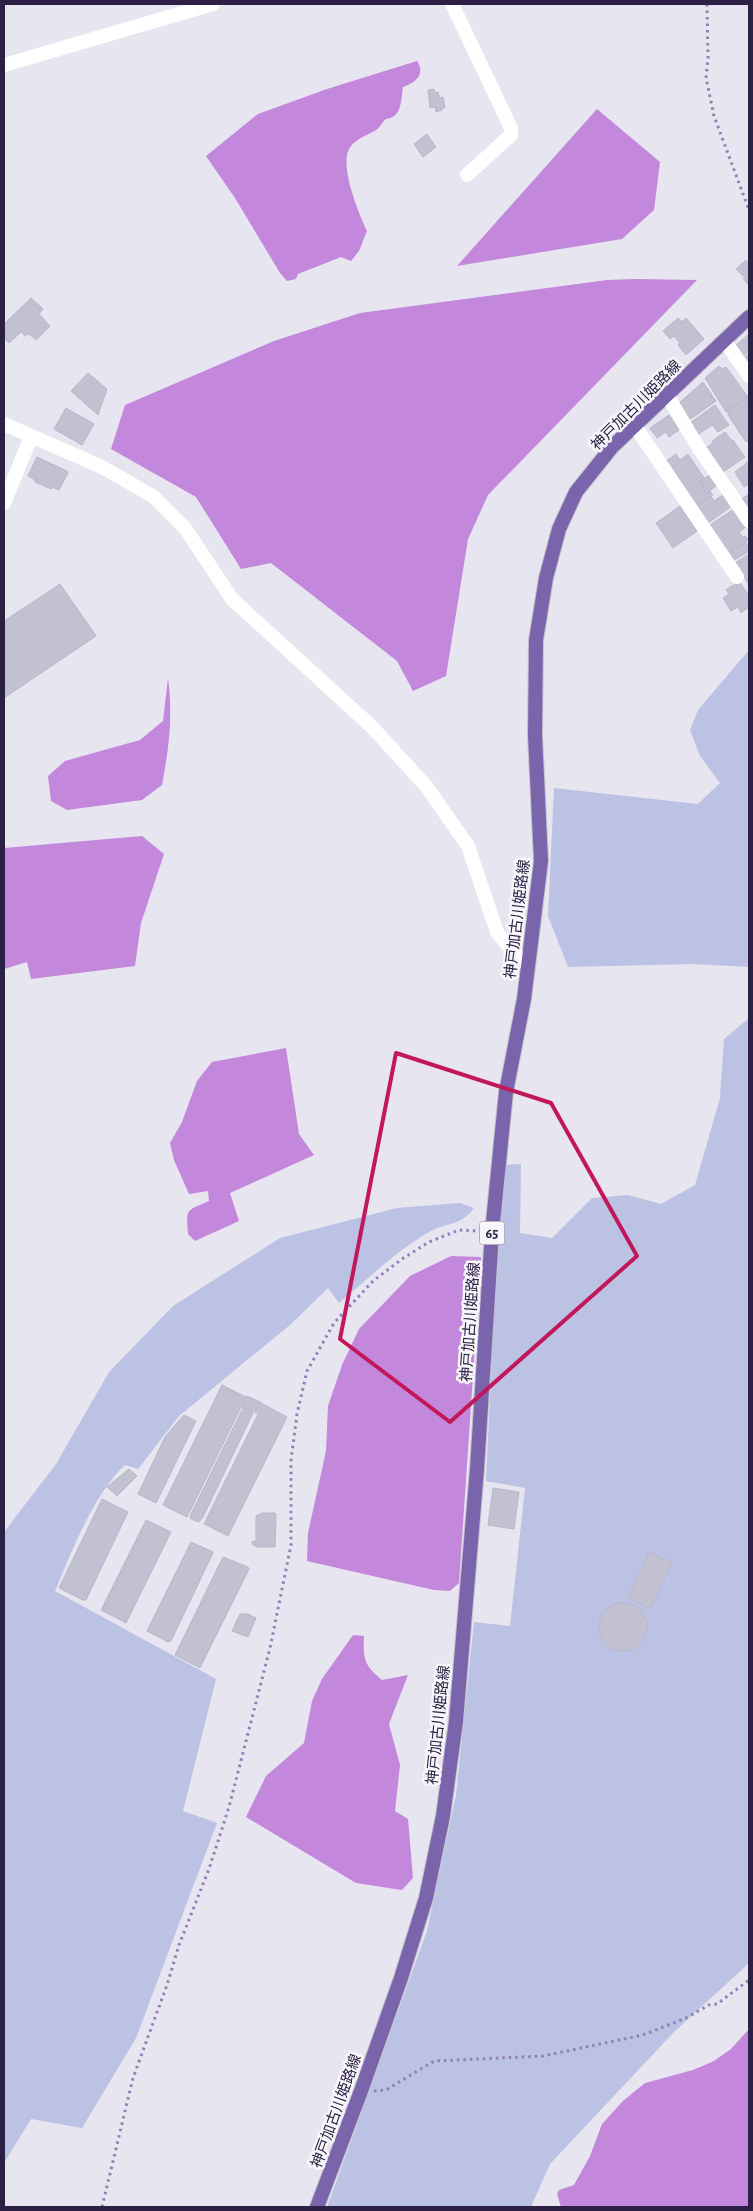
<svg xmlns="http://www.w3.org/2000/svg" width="753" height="2211" font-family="'Alegreya Sans','Noto Sans JP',sans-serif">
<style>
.green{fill:#bcc2e3}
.water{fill:#c387db}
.building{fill:#c2c1d1;stroke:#b9b6cb}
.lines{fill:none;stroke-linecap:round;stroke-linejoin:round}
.primary-casing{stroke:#c4c1cb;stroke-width:16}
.path{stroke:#8f81b7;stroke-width:3;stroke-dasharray:2.5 4;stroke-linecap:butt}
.minor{stroke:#fff;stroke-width:14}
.primary{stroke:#7a64ab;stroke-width:14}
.marked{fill:none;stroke:#c2185b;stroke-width:4;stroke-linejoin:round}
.labels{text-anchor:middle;stroke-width:5;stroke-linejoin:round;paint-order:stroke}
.shield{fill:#f7f6fb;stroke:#69617c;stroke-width:1}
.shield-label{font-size:14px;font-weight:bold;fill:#2c2145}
.street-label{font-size:15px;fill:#2c2145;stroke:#f7f6fb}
</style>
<rect width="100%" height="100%" fill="#e6e5f0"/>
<!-- green -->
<g class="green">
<path d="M749,650V967L693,964L568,967L548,916L554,788L698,804L720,783L700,756L690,730L698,710Z"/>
<path d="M749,1018V1963L673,2033L550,2164L531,2207H327L427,1931L456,1795L474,1622L510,1626L525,1488L486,1481L497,1246L506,1165L521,1164L520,1233L552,1238L592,1198L628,1195L661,1204L695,1185L720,1098L724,1039Z"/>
<path d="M460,1203L474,1208C461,1226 448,1222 431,1231C397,1250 368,1279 339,1303L328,1288L290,1325L179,1416L138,1469L125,1465C93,1495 72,1551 55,1591L216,1679L183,1811L217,1823L136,2038L82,2128L31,2119L4,2163V1532L56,1464L109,1372L173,1306L280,1238L397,1208Z"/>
</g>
<!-- water -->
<g class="water">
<path d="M417,61C426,75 415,83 403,87C401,99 402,118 386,119C382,122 380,128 376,130C370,134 357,138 351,146C337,162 359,214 367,231L359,251L351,261L341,257L298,274L296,279L287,281L280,273L235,198L206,156L258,114L327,89Z"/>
<path d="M597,109L660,162L654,210L622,239L457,266Z"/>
<path d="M635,279L697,280L488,495L468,539L446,676L413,691L397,661L271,563L241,569L196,497L111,449L125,405L274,341L360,313L607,280Z"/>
<path d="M168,678C173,717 169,747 162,785L142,800L67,810L51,801L48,776L65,761L140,740L163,721Z"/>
<path d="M142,836L164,854L141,923L135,966L31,979L27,962L4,969V848Z"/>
<path d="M286,1048L299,1134L314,1155L230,1193L239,1221L195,1241L188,1234C186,1208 186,1211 209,1201L208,1191L189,1194L174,1160L170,1143L182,1122L197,1081L212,1062Z"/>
<path d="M451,1256L481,1257L459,1583L450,1591L434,1590L307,1561L308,1533L326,1451L328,1406L342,1365L359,1329L410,1276Z"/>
<path d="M353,1635L364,1636C363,1659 364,1665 382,1680L408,1675L389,1724L400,1765L395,1811L408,1819L413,1878L402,1890L356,1883L246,1817L266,1776L304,1743L312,1701L322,1679Z"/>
<path d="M749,2029V2207H561L557,2194L559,2190L574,2185L590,2156L602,2124L623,2101L645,2083L693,2070L714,2061L731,2049Z"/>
</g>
<!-- building -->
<g class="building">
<path d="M434,89L435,93L438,92L440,98L443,97L445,108H442V110L436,112L435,107L430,108L428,90Z"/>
<path d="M427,134L436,147L423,157L414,144Z"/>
<path d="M746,260L749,264V271L743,276L736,269Z"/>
<path d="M749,272V286L743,278Z"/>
<path d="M31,298L43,309L39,314L50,326L36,340L29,334L25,336L21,332L9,343L4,338V324Z"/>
<path d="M678,318L682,322L686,318L704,339L686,355L678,345L680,343L674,336L670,339L663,331Z"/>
<path d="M749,334V351L742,357L734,347Z"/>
<path d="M749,354V370L742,359Z"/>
<path d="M719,366L722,369L726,367L748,397L726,412L705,378Z"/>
<path d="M88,373L107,389L98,415L71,391Z"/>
<path d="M703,382L716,401L689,420L678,404Z"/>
<path d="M748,397L749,440L746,442L728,415V411Z"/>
<path d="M715,405L729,425L718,432L712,425L699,434L690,423Z"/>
<path d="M66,408L94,424L82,445L54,429Z"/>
<path d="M669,415L679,430L669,437L666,432L657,438L650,428Z"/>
<path d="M725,432L731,440H733L745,457L723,472L706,448L713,443L712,441Z"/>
<path d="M676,454L680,460L688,454L704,478L686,490L666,461Z"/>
<path d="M37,457L67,471L68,473L59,490L52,487L51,489L35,482L34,479L28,476Z"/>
<path d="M749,461V484L744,487L735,472Z"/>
<path d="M710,475L716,486L708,492L700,481Z"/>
<path d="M700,482L707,493L710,491L713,495L696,506L686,491Z"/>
<path d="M724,494L732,506L708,523L696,507L711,496L714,501Z"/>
<path d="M749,494V509L742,499Z"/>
<path d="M680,506L697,531L673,548L656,523Z"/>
<path d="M734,509L746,527L739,532L743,537L745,536L748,540L728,553L710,525Z"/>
<path d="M746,542L749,551L733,561L728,553Z"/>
<path d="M749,554V582L748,583L735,563Z"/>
<path d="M739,581L749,596V607L741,613L738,607L731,611L723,598L729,594L726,590Z"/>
<path d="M60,584L96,636L4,698V621Z"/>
<path d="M222,1385L246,1397L187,1517L163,1505Z"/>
<path d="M247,1396L262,1403L257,1413L242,1407Z"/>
<path d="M263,1404L287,1417L228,1536L204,1524Z"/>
<path d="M243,1408L253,1413L203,1517L199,1522L191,1519L190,1516Z"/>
<path d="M184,1415L196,1421L156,1503L138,1494L165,1437Z"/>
<path d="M129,1469L137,1476L117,1496L107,1487Z"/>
<path d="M493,1488L519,1492L514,1529L488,1525Z"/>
<path d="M102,1499L128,1512L86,1600H83L59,1588Z"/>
<path d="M262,1513H275L276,1515L275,1547H257L253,1545L252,1542L256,1541V1516Z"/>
<path d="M146,1520L171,1532L126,1623L101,1610Z"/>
<path d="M191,1542L213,1552L212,1555L171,1641L168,1642L147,1631Z"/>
<path d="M650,1552L672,1563L650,1608L628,1598Z"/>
<path d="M223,1557L248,1567L249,1569L200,1668L175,1655Z"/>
<circle cx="623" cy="1627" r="24"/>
<path d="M240,1614H248L256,1618L248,1637L232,1631Z"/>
</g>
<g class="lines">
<!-- primary casing -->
<g class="primary-casing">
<path id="primary" d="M317,2207L361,2091L401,1978L426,1898L443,1816L456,1721L477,1469L492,1232L506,1092L524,999L541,861L535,735L536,640L546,578L559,529L576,492L612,447L749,317"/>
</g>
<!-- path -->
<g class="path">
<path d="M707,4L708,58L706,78L714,116L749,210"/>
<path d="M374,2091L386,2090L434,2061L543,2056L643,2035L686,2018L709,2005L717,2004L749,1980"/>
<path d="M102,2207L133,2078L167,1985L179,1945L209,1869L229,1807L270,1648L291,1545V1461L297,1414L307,1371L334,1323L373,1281L402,1259L429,1242L459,1230L480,1231"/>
</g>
<!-- minor -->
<g class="minor">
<path d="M452,4L511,128V135L467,175"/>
<path d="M4,65L213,4"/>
<path d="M725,341L749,376"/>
<path d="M667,395L698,447L749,521"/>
<path d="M4,424L102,467L154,497L185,528L232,599L372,727L426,786L468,846L497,932L512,951L527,964"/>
<path d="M635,426L737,577"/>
<path d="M4,503L31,437"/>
</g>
<!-- primary -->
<use href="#primary" class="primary"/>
</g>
<!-- marked area -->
<path class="marked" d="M396,1053L551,1103L637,1256L450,1422L340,1339Z"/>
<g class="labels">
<!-- shield labels -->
<rect class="shield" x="479.5" y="1221.5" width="25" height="23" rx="4"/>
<g class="shield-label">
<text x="492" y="1238">65</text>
</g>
<!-- street labels -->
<g class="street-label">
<text transform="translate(636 405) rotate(-45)" y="5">神戸加古川姫路線</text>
<text transform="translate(517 919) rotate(-83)" y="5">神戸加古川姫路線</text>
<text transform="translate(470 1322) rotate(-86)" y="5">神戸加古川姫路線</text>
<text transform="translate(438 1725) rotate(-84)" y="5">神戸加古川姫路線</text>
<text transform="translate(336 2111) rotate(-70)" y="5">神戸加古川姫路線</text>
</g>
</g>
<!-- border -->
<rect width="753" height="2211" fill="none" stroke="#2c2145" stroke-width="10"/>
</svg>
